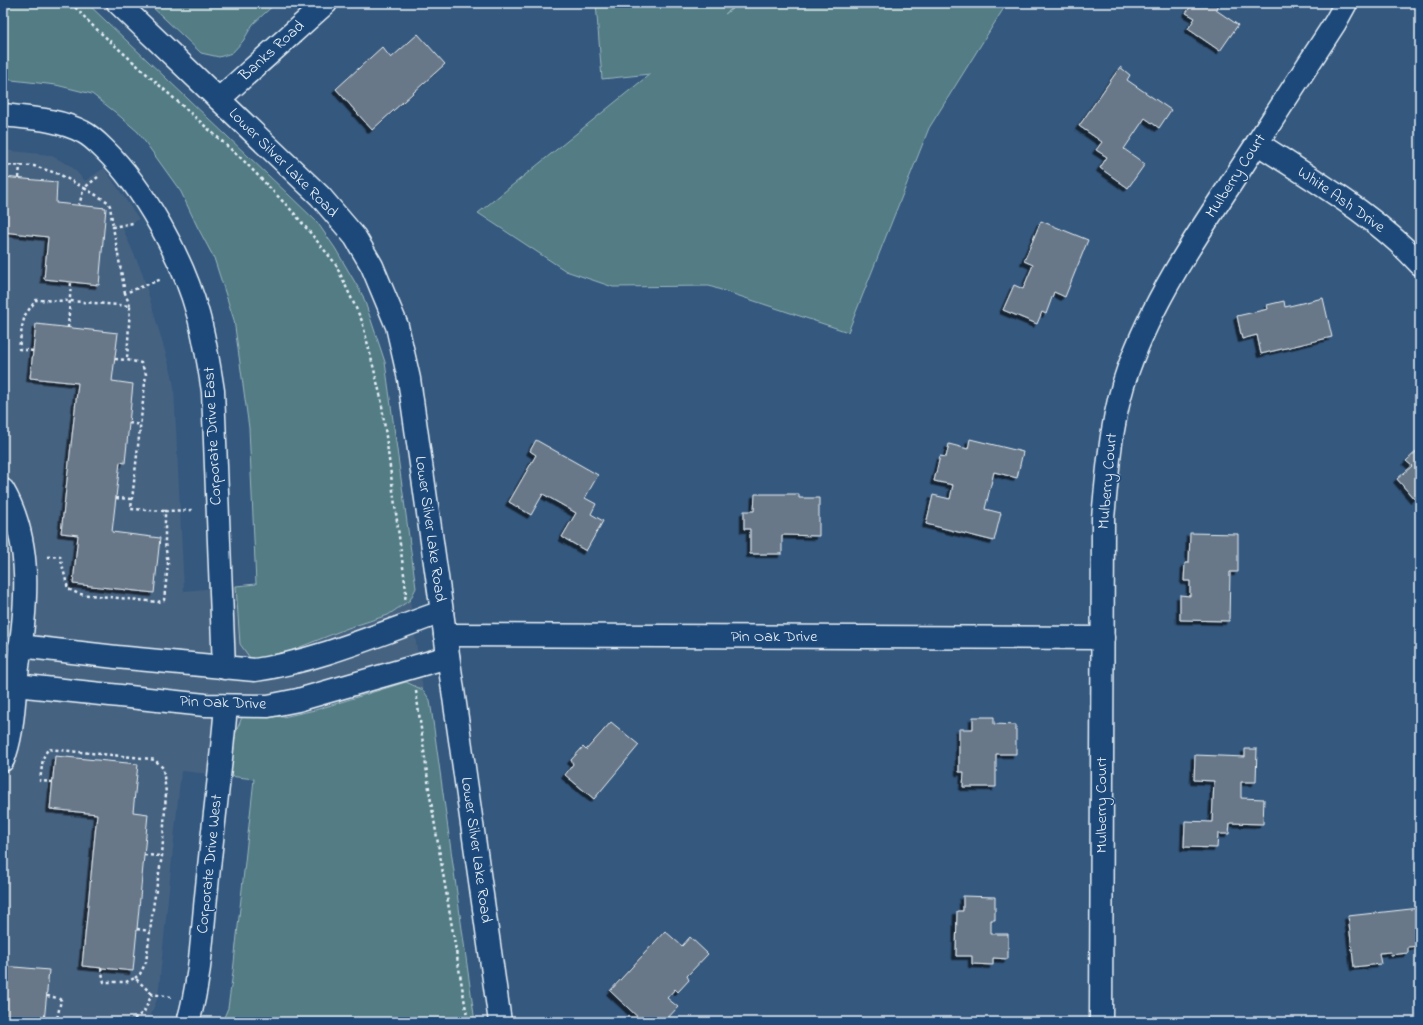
<svg xmlns="http://www.w3.org/2000/svg" width="1423" height="1025" font-family="'Indie Flower',sans-serif">
  <style>
    .built { fill: #456281 }
    .green { fill: #527c84; stroke: #9db6be }
    .building { fill: #697888; stroke: #e8f1f8; filter: url(#shadow) }
    .lines { fill: none; stroke-linecap: round; stroke-linejoin: round }
    .minor-casing { stroke: #e8f1f8; stroke-width: 25 }
    .path { stroke: #e8f1f8; stroke-width: 2.5; stroke-dasharray: 3 3; stroke-linecap: butt }
    .minor { stroke: #1f4a7a; stroke-width: 22 }
    .labels { text-anchor: middle; dominant-baseline: central; stroke-width: 3; stroke-linejoin: round; paint-order: stroke }
    .street-label { font-size: 16px; fill: #e8f1f8; stroke: #1f4a7a }
  </style>
  <defs>
    <filter id="shadow"><feDropShadow dx="-3.5" dy="3.5" stdDeviation="0" flood-color="#0009"/></filter>
  </defs>
  <rect width="100%" height="100%" fill="#35587e"/>
  <filter id="ink" filterUnits="userSpaceOnUse"><feTurbulence type="fractalNoise" baseFrequency=".025" numOctaves="2"/><feDisplacementMap in="SourceGraphic" scale="8" xChannelSelector="R" yChannelSelector="G"/><feConvolveMatrix kernelMatrix="1 2 1 2 8 2 1 2 1" color-interpolation-filters="sRGB"/></filter>
  <g filter="url(#ink)">
    <!-- built -->
    <polygon class="built" points="3,150 50,155 71,166 85,181 104,168 139,219 123,229 142,272 172,375 174,387 184,591 236,586 240,644 348,628 388,615 410,600 423,690 406,682 315,710 282,717 255,714 229,776 181,771 158,997 148,1022 3,1022"/>
    <!-- green -->
    <g class="green">
      <polygon points="3,3 87,3 289,195 317,222 335,248 363,296 385,362 416,588 410,600 388,615 348,628 255,665 240,644 236,586 256,584 249,428 234,320 214,258 197,226 181,192 138,132 115,112 92,94 56,85 3,79"/>
      <polygon points="148,3 276,3 253,24 243,41 232,53 219,57 201,53"/>
      <polygon points="596,3 739,3 725,14 740,3 1007,3 929,128 848,332 709,286 613,287 566,271 478,213 650,74 602,79"/>
      <polygon points="406,682 423,690 430,700 475,1022 222,1022 228,1008 233,972 254,779 229,776 228,752 242,717 255,714 283,717 315,710"/>
    </g>
    <!-- building -->
    <g class="building">
      <polygon points="1193,3 1220,3 1216,10 1238,25 1220,51 1188,29 1195,18 1186,13"/>
      <polygon points="418,34 445,64 372,130 336,89 382,47 391,58"/>
      <polygon points="1120,67 1130,75 1127,80 1171,110 1159,128 1145,118 1124,149 1145,164 1128,188 1100,168 1107,157 1096,150 1102,142 1079,126"/>
      <polygon points="3,177 57,182 56,203 106,208 99,285 44,279 48,237 3,232"/>
      <polygon points="1041,221 1088,240 1065,297 1054,292 1046,314 1042,312 1037,324 1003,310 1014,285 1023,289 1033,265 1024,261"/>
      <polygon points="1323,298 1332,337 1261,354 1257,335 1242,339 1237,316 1268,309 1267,305 1284,301 1285,307"/>
      <polygon points="36,324 118,333 112,381 133,384 125,463 120,462 112,532 160,538 154,593 73,584 78,535 61,533 78,383 30,378"/>
      <polygon points="970,439 1023,452 1017,478 994,472 985,509 1001,513 994,541 926,524 933,495 950,499 953,485 934,481 940,456 946,457 949,444 968,449"/>
      <polygon points="536,440 598,475 585,498 596,504 591,514 603,521 586,551 562,537 576,513 543,494 531,515 509,502 536,455 530,451"/>
      <polygon points="1420,448 1420,494 1414,499 1397,479 1412,466 1406,461"/>
      <polygon points="755,494 799,494 799,498 819,498 819,536 782,535 782,554 750,554 750,529 744,529 744,511 754,511"/>
      <polygon points="1190,533 1238,534 1238,572 1230,572 1229,621 1180,620 1180,595 1190,596 1190,581 1184,581 1185,563 1189,563"/>
      <polygon points="973,717 994,717 994,724 1016,725 1016,754 996,754 996,787 963,787 964,772 959,772 959,729 973,729"/>
      <polygon points="611,722 639,745 594,799 565,775 573,764 571,760 583,747 586,750"/>
      <polygon points="1245,749 1257,749 1256,782 1241,782 1241,798 1264,799 1263,824 1230,823 1229,834 1218,834 1217,848 1184,847 1185,821 1212,822 1214,781 1194,780 1195,755 1245,757"/>
      <polygon points="55,756 138,764 133,812 148,814 133,971 82,966 97,814 50,809"/>
      <polygon points="963,896 995,897 995,920 991,920 991,934 1008,934 1008,959 993,958 993,965 972,964 972,956 956,956 957,911 963,911"/>
      <polygon points="1420,908 1420,946 1408,947 1408,953 1390,955 1391,952 1379,953 1381,964 1354,967 1348,916"/>
      <polygon points="665,931 682,946 690,937 708,954 687,976 689,980 678,992 675,989 667,998 678,1007 664,1022 643,1022 610,991"/>
      <polygon points="3,966 49,970 44,1022 3,1020"/>
    </g>
    <g class="lines">
      <defs>
        <g id="minor">
          <polyline points="118,3 320,196 355,237 372,266 397,326 409,379 500,1022"/>
          <polyline points="219,99 326,3"/>
          <path d="M3,115C29,118 59,119 83,132C91,136 97,142 104,149C144,188 183,259 198,314C205,339 209,365 213,391L224,668"/>
          <path d="M1257,143C1313,180 1374,214 1420,264"/>
          <path d="M3,490C37,549 24,618 16,682C13,708 13,735 3,760"/>
          <polyline points="445,635 1103,638"/>
          <path d="M20,646L116,657L255,670C317,661 382,633 442,612"/>
          <polyline points="16,685 205,705 268,706 298,700 448,657"/>
          <path d="M188,1022C201,978 202,932 207,887C213,827 221,766 226,706"/>
          <path d="M1101,1022L1103,518C1108,468 1111,417 1128,370C1152,303 1191,244 1230,185C1265,131 1300,77 1335,23L1346,3"/>
        </g>
      </defs>
      <!-- minor casing -->
      <use href="#minor" class="minor-casing"/>
      <!-- path -->
      <g class="path">
        <polyline points="71,3 93,26 243,160 294,213 335,263 362,321 381,398 406,590 405,601"/>
        <polyline points="3,165 34,166 59,174 84,188 79,205"/>
        <polyline points="98,177 84,188 108,202 110,206 113,227"/>
        <polyline points="19,178 20,165"/>
        <polyline points="125,293 113,227 133,223"/>
        <polyline points="130,306 125,293 162,279"/>
        <polyline points="68,328 71,282"/>
        <polyline points="33,351 19,349 22,327 25,315 36,300 70,301 130,306 127,360 141,363 146,374 131,509 165,511"/>
        <polyline points="115,359 127,360"/>
        <polyline points="129,423 141,425"/>
        <polyline points="116,498 132,499"/>
        <polyline points="47,557 60,556 68,589 79,594 158,602 164,600 168,564 165,543 165,511 194,510"/>
        <polyline points="416,691 430,796 468,1022"/>
        <polyline points="53,782 40,781 43,758 48,749 143,758 155,760 163,768 166,793 162,856 154,901 146,962 140,974 135,978"/>
        <polyline points="144,855 162,856"/>
        <polyline points="137,929 150,931"/>
        <polyline points="101,968 104,982 126,982 135,978 152,994"/>
        <polyline points="47,996 58,998 61,1000 57,1019 54,1022"/>
        <polyline points="129,1022 144,1012 152,994 171,997"/>
      </g>
      <!-- minor -->
      <use href="#minor" class="minor"/>
    </g>
  </g>
  <g class="labels">
    <!-- street labels -->
    <g class="street-label">
      <text transform="translate(272 51) rotate(-42)">Banks Road</text>
      <text transform="translate(283 163) rotate(45)">Lower Silver Lake Road</text>
      <text transform="translate(1236 176) rotate(-57)">Mulberry Court</text>
      <text transform="translate(1341 200) rotate(35)">White Ash Drive</text>
      <text transform="translate(213 436) rotate(-93)">Corporate Drive East</text>
      <text transform="translate(1108 481) rotate(-85)">Mulberry Court</text>
      <text transform="translate(430 529) rotate(82)">Lower Silver Lake Road</text>
      <text x="774" y="637">Pin Oak Drive</text>
      <text transform="translate(223 703) rotate(2)">Pin Oak Drive</text>
      <text transform="translate(1102 805) rotate(-90)">Mulberry Court</text>
      <text transform="translate(476 850) rotate(82)">Lower Silver Lake Road</text>
      <text transform="translate(210 864) rotate(-84)">Corporate Drive West</text>
    </g>
  </g>
  <!-- margin -->
  <rect width="1423" height="1025" fill="none" stroke="#1f4a7a" stroke-width="16"/>
  <rect x="8" y="8" width="1407" height="1009" fill="none" stroke="#e8f1f8" stroke-width="1.5" filter="url(#ink)"/>
</svg>
